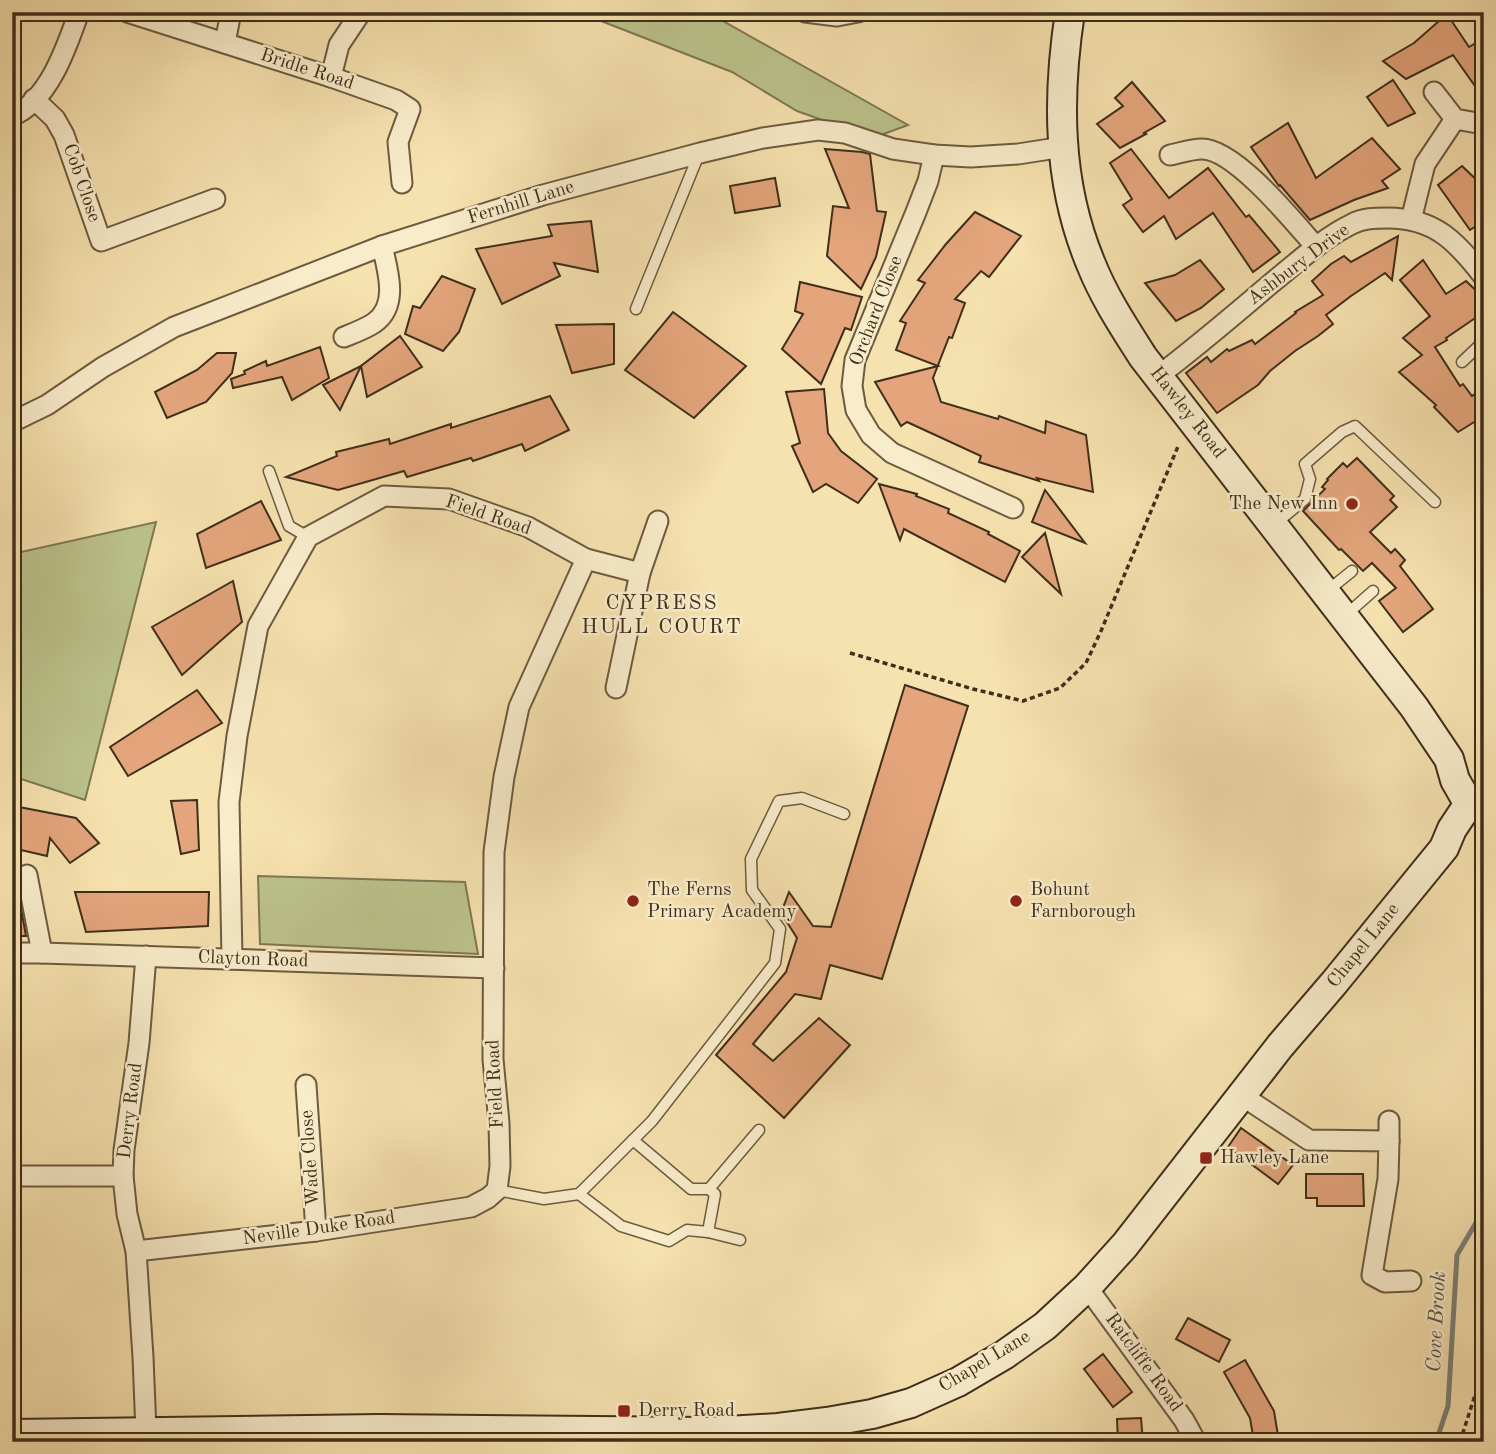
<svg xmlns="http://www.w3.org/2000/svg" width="1496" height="1454" font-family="'Old Standard TT',serif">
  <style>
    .green { fill: #bcc38b; stroke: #7e7853; stroke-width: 2 }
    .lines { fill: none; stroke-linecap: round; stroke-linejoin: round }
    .stream { stroke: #7b8279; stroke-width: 5 }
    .building { fill: #e4a57c; stroke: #3f2e1b; stroke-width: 2 }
    .lane-casing { stroke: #6d5b40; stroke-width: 13 }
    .street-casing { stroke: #6d5b40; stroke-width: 23 }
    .secondary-casing { stroke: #3f2e1b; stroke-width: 32 }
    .path { stroke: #3f2e1b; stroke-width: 3.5; stroke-dasharray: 5 3.5; stroke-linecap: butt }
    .lane { stroke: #f9eccb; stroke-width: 10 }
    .street { stroke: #f9eccb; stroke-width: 19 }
    .secondary { stroke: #f9eccb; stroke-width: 28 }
    .poi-dot { fill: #8f2418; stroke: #f9eccb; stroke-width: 2.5 }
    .labels { text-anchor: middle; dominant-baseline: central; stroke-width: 5; stroke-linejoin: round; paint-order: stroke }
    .street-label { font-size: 19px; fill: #3f2e1b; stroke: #f9eccb }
    .poi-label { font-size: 19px; fill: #3f2e1b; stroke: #f9eccb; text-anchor: start }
    .neighbourhood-label { font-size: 21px; letter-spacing: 2px; fill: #3f2e1b; stroke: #f9eccb }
    .water-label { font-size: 21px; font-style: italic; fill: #585142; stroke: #f9eccb }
  </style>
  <rect width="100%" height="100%" fill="#f6e2af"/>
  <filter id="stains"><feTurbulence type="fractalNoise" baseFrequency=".00286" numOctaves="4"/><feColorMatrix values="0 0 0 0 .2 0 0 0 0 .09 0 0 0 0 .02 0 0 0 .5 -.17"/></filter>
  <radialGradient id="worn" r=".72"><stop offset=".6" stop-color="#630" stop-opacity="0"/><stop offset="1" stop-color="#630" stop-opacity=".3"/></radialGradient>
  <!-- green -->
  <g class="green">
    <polygon points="578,12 707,12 908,125 881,135 839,126 797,111 732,72"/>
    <polygon points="156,522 85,800 12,776 12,554"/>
    <polygon points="258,876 465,882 478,954 260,944"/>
  </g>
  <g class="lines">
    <!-- stream -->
    <polyline class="stream" points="1436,1442 1448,1406 1457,1255 1484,1209"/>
  </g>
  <!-- building -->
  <g class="building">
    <polygon points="1447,14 1469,47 1484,38 1484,79 1475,86 1453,55 1406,79 1383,61 1414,43"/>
    <polygon points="1393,80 1415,113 1388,126 1367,97"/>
    <polygon points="1132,82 1165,121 1144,133 1146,134 1120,148 1097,124 1123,106 1115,98"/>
    <polygon points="1288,123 1316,178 1372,138 1400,169 1382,181 1388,188 1354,200 1310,220 1280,185 1279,186 1251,147"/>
    <polygon points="825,149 862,152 870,154 877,211 886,212 876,257 861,289 827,256 833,206 849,208"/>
    <polygon points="1131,149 1169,198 1208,168 1246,217 1249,215 1280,252 1253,272 1213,213 1176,239 1164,216 1143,232 1123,205 1132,199 1110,163"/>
    <polygon points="1462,166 1484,187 1484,221 1470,230 1438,185"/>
    <polygon points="775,178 780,206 735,213 730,186"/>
    <polygon points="975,212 1021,236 989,277 981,271 955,299 965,303 952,338 949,337 933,378 941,402 998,419 999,416 1045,433 1046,421 1086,435 1093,492 1037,478 1039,481 979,462 981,456 907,422 901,426 875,382 938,366 896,350 906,323 900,321 925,283 918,280 946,244"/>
    <polygon points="591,221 598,272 554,263 560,276 502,304 476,249 552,236 548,225"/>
    <polygon points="1398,236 1392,280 1385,273 1351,296 1326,315 1333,324 1318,336 1295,351 1270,371 1258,385 1217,413 1186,373 1207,357 1211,362 1227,349 1229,351 1252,340 1255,344 1296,313 1295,312 1323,295 1312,281 1331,264 1344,256 1351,262"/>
    <polygon points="1200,260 1224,289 1201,308 1176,321 1145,283 1175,275"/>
    <polygon points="1423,260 1446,294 1466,281 1484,298 1484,312 1446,338 1447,340 1435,347 1460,386 1463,384 1472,396 1484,387 1484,416 1458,432 1434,407 1436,405 1399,372 1422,355 1403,338 1430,316 1400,280"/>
    <polygon points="442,276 475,289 459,332 443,351 405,334 413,306 420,308"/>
    <polygon points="800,282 862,297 851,330 845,328 821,384 782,349 803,314 795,311"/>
    <polygon points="673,312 746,366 694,418 625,370"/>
    <polygon points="614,324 614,364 572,373 556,325"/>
    <polygon points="400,336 422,367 367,397 361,366"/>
    <polygon points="320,347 329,378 292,400 282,377 233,388 231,379 245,374 244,371 266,361 267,366"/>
    <polygon points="217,353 236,353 232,373 206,402 167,418 155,392 197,370"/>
    <polygon points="361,366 340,410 323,385"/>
    <polygon points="824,389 828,433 841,451 877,479 858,503 826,484 813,492 792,446 800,443 786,392"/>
    <polygon points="550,396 569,430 525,451 522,444 473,461 471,458 407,477 404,471 338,490 286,477 337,456 336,452 389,439 390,444 451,424 451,428"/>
    <polygon points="1357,458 1394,496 1390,500 1397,507 1370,532 1391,553 1395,549 1405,560 1400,566 1433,609 1403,632 1379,601 1396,588 1372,563 1363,571 1341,549 1339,550 1303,511 1325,489 1322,487 1328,480 1327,479 1343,463 1347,467"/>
    <polygon points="879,484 917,494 916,496 949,509 948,513 989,532 988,534 1020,551 1005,582 904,529 900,540"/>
    <polygon points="1045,490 1085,543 1032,522"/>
    <polygon points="261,501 281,540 206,568 197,534"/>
    <polygon points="1045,533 1061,594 1022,557"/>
    <polygon points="233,581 242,622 182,675 152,627"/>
    <polygon points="905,685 968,706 882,979 830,965 821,999 795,994 753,1044 773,1061 819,1018 850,1045 784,1118 716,1055 786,972 797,938 781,913 789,892 813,926 831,927"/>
    <polygon points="197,690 222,723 128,776 110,747"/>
    <polygon points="197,800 199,850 181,854 171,801"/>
    <polygon points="19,807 76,818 99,843 70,863 50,838 47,856 12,848 12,839"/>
    <polygon points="12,891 18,891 26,936 12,936"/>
    <polygon points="75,892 209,892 208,926 86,932"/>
    <polygon points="1241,1128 1293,1165 1278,1184 1228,1147"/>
    <polygon points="1306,1174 1363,1174 1364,1206 1317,1206 1317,1198 1306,1198"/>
    <polygon points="1188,1318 1230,1340 1219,1362 1176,1339"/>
    <polygon points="1103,1354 1132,1392 1113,1407 1084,1369"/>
    <polygon points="1245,1360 1274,1411 1279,1442 1254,1442 1250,1418 1224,1372"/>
    <polygon points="1141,1418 1143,1442 1118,1442 1117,1419"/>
  </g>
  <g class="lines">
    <defs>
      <g id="lane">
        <polyline points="636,309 699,154"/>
        <polyline points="1462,362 1484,341"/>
        <polyline points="269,471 289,526 308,537"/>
        <polyline points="1274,525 1305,499 1310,479 1305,464 1342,432 1355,426 1435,502"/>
        <polyline points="1326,592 1352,571"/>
        <polyline points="1347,614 1373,591"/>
        <polyline points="633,1140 691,1189 709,1189 759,1130"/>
        <polyline points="497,1190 544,1199 579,1194 652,1121 775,963 780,929 752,890 751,859 779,801 802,798 844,814"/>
        <polyline points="579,1194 621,1226 669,1241 687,1230 708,1232 715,1194 709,1189"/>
        <polyline points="708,1232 740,1240"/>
      </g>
      <g id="street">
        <polyline points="127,12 331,77 396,100 410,109 398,142 402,183"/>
        <polyline points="805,12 837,16 858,12"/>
        <polyline points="225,43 231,12"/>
        <polyline points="331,77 339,45 361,12"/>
        <polyline points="1434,92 1455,119 1483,124"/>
        <polyline points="34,99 55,119 64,135 101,241 215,199"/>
        <path d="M12,116C49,101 67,46 79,12"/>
        <polyline points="934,155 928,181 916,212 855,360 852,386 856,410 871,435 892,453 1013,508"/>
        <path d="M1170,155C1180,153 1192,149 1202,149C1235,149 1294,222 1316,247"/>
        <polyline points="1411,220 1425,164 1455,119"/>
        <path d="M344,337C354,333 365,329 374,323C399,306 388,271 382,246"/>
        <path d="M1158,376C1198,346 1236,313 1274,281C1299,261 1323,238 1352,224C1363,218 1375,218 1388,218C1435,218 1457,242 1484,277"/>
        <polyline points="12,422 47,405 103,367 174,327 382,246 543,195 700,153 763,138 818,130 845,133 893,149 934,155 971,157 1018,154 1063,147"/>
        <polyline points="586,559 640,573"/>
        <polyline points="616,688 640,573 658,521"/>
        <polyline points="27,875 42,953"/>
        <polyline points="12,953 42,953 494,968"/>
        <polyline points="146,956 139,1043 124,1150 123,1176 127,1214 136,1251 143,1357 146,1432"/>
        <polyline points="306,1085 316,1231"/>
        <polyline points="1241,1095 1309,1140 1389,1141 1388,1179 1372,1275 1385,1282 1411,1281"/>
        <polyline points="1389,1141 1389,1121"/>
        <polyline points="12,1176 123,1176"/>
        <polyline points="136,1251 316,1231 471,1207 488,1198 497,1190 500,1166 499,1123 493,1059 494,852 504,777 519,707 586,559 528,527 449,499 384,496 308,537 258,626 237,736 229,802 232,959"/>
        <polyline points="1087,1287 1184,1420 1196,1442"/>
      </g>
      <g id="secondary">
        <path d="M1070,12C1057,97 1057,183 1091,264C1104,297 1124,327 1143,357L1414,707L1449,759L1455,780L1467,801"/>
        <polyline points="12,1434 379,1429 711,1432 778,1428 827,1422 872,1414 911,1403 958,1382 1004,1355 1045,1326 1087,1287 1125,1245 1280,1046 1334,983 1444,848 1452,829 1464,811"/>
      </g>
    </defs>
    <!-- lane casing -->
    <use href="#lane" class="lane-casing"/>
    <!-- street casing -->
    <use href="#street" class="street-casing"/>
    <!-- secondary casing -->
    <use href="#secondary" class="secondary-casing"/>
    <!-- path -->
    <g class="path">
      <polyline points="850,653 973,689 1023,701 1060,688 1086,663 1101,631 1179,444"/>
      <polyline points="1460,1442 1484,1367"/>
    </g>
    <!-- lane -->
    <use href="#lane" class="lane"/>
    <!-- street -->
    <use href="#street" class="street"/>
    <!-- secondary -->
    <use href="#secondary" class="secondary"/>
  </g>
  <!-- markers -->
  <g class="poi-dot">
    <circle cx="1352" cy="504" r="7"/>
    <circle cx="633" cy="901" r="7"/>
    <circle cx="1016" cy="901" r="7"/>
    <rect x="1199" y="1151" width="14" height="14" rx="3.5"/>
    <rect x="617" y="1404" width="14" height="14" rx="3.5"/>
  </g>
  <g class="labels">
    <!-- street labels -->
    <g class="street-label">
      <text transform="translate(307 70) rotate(18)">Bridle Road</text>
      <text transform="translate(81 183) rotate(71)">Cob Close</text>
      <text transform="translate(521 203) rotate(-17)">Fernhill Lane</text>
      <text transform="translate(1299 265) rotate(-37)">Ashbury Drive</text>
      <text transform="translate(877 311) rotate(-69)">Orchard Close</text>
      <text transform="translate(1187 413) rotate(52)">Hawley Road</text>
      <text transform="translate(488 516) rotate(19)">Field Road</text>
      <text transform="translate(1364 946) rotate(-51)">Chapel Lane</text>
      <text transform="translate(253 960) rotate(2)">Clayton Road</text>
      <text transform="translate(496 1084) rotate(-93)">Field Road</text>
      <text transform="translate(131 1111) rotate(-83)">Derry Road</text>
      <text transform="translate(311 1158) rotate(-94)">Wade Close</text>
      <text transform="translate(319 1229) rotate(-8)">Neville Duke Road</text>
      <text transform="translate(985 1362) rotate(-31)">Chapel Lane</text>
      <text transform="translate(1143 1363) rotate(54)">Ratcliffe Road</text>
    </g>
    <!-- poi labels -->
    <g class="poi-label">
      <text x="1338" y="504" text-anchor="end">The New Inn</text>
      <text x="647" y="890">The Ferns<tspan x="647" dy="22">Primary Academy</tspan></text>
      <text x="1030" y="890">Bohunt<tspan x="1030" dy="22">Farnborough</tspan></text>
      <text x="1220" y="1158">Hawley Lane</text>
      <text x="638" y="1411">Derry Road</text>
    </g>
    <!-- neighbourhood labels -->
    <g class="neighbourhood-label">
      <text x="662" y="603">CYPRESS<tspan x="662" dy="24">HULL COURT</tspan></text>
    </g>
    <!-- water labels -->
    <g class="water-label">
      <text transform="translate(1437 1322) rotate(-87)">Cove Brook</text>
    </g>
  </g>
  <!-- margin -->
  <rect width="1496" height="1454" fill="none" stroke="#f6e2af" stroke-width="42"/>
  <rect x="14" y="14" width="1468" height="1426" fill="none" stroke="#3f2e1b" stroke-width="3.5"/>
  <rect x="21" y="21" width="1454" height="1412" fill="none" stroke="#3f2e1b" stroke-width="2"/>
  <rect width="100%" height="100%" filter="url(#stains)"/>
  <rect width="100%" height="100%" fill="url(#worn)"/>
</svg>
